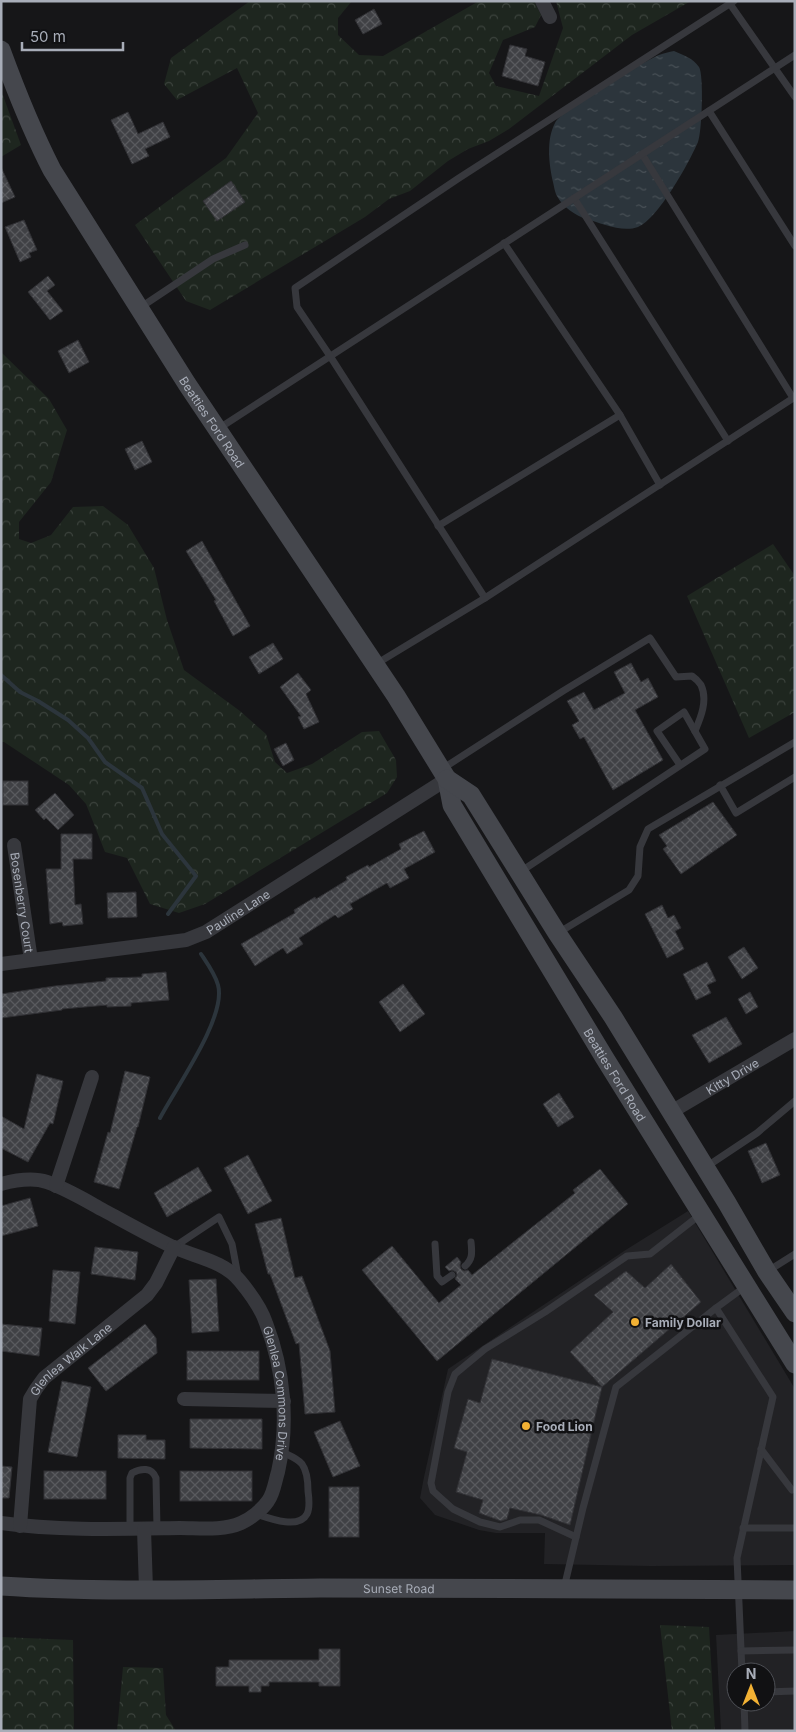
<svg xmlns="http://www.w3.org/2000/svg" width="796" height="1732" font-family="Inter,sans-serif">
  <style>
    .built { fill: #222225; fill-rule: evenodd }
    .forest { fill: url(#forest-crowns) }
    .water { fill: url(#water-ripples) }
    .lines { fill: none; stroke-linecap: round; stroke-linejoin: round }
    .stream { stroke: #2c353c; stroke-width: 4 }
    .building { fill: url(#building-cross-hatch); stroke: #303034 }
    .lane { stroke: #37383d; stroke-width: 7 }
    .street { stroke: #37383d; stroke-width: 14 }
    .secondary { stroke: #45474d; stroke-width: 19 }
    .poi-dot { fill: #f2b134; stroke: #111113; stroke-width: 2 }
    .labels { text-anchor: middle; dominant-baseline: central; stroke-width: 5; stroke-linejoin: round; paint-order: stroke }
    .street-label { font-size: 12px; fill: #a8adb8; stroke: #111113 }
    .poi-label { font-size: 12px; font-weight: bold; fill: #a8adb8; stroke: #111113; text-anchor: start }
  </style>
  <defs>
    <pattern id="forest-crowns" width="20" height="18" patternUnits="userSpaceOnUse" patternTransform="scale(1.25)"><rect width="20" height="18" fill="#1e261f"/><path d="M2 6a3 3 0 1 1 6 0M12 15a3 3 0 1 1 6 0" fill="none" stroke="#3c433d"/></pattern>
    <pattern id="water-ripples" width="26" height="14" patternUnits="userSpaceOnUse" patternTransform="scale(1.25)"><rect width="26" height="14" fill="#2c353c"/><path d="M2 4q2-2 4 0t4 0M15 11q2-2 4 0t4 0" fill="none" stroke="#485056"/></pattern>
    <pattern id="building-cross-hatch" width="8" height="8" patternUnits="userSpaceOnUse" patternTransform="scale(1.25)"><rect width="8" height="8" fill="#404145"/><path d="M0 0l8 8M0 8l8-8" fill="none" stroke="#595a5e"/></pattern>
  </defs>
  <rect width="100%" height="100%" fill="#161618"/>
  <!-- built -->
  <g class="built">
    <polygon points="688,1211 795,1389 795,1565 651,1566 544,1564 545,1533 496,1533 479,1530 435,1515 420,1498 424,1477 448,1369 624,1251"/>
    <path d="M795,1631V1731H721L716,1635ZM736,1672H766V1702H736Z"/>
  </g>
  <!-- forest -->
  <g class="forest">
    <polygon points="250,1 352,1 338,18 338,35 359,55 383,56 479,1 534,1 541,15 535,27 503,40 489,73 496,86 539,96 563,28 556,1 691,1 632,35 509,129 489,141 468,149 448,161 410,191 389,199 365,217 210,310 186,301 135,225 226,158 258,113 237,68 177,100 164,84 171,58"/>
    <polygon points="1,90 21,145 1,157"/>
    <polygon points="1,352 49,399 67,430 51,482 19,522 19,539 31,543 51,535 73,507 103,506 128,525 154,568 167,620 184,670 240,711 266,734 275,762 287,773 312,764 362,732 379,731 396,760 397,777 387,793 205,904 179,913 150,904 127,858 105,852 86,804 69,785 4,742 1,742"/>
    <polygon points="773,544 795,576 795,712 749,738 687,596"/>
    <polygon points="660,1625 709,1627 715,1731 672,1731"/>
    <polygon points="1,1637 73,1640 74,1731 1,1731"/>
    <polygon points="123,1667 163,1668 166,1715 176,1731 117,1731"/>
  </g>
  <!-- water -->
  <path class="water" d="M674,51C683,55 693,58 699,67C704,75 702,132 698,142C689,163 658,219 638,227C622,233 601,223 586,219C576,216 562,206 557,196C555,193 554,186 553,182C549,164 546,140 555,123C563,108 641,63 659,55C664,53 669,52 674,51Z"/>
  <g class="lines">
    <!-- stream -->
    <g class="stream">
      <polyline points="1,675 20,692 38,701 68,720 88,738 105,762 142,788 162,834 196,876 168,914"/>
      <path d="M160,1118C175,1089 227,1017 218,985C215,974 207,963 201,954"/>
    </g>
  </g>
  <!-- building -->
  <g class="building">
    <polygon points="374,9 382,24 363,34 355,20"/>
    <polygon points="510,45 527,49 525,56 545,62 538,86 502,76"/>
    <polygon points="128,112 138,134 163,122 170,137 145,149 149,156 132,164 111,120"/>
    <polygon points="1,167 15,197 1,203"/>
    <polygon points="231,181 245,202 217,221 203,201"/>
    <polygon points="24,220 37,250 29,253 31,257 20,262 5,227"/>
    <polygon points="48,276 55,285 47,291 63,311 50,320 28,292"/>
    <polygon points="78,340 89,362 69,373 58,351"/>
    <polygon points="142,441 152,462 135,470 125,449"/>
    <polygon points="202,541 250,626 233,636 214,601 216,600 186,551"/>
    <polygon points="273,643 283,659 259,674 249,657"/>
    <polygon points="631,663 641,682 648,678 658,697 635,710 663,760 613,790 584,737 580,739 572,725 579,721 567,701 584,692 594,710 625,693 614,672"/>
    <polygon points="298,673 311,690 306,694 319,722 304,729 298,717 301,716 280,687"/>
    <polygon points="286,743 294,760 283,766 274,749"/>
    <rect x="3" y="781" width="25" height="24"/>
    <polygon points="55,793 74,815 58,830 46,818 44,820 35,810"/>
    <polygon points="713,802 737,835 681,874 663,849 667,846 659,835"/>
    <polygon points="424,831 435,852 404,869 409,878 390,888 387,883 350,904 353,909 338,918 335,915 299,938 303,944 287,954 283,948 255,966 241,944 295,913 294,910 315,897 316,899 347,880 346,877 368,865 369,867 401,849 399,844"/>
    <polygon points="61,834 92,834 92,859 73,859 75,905 81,904 83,924 63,926 62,922 50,924 46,869 61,869"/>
    <polygon points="136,892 137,917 108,918 107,893"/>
    <polygon points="662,905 668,918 674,915 681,928 675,931 684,949 667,958 645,914"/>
    <polygon points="744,947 758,968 742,979 728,957"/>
    <polygon points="707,962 716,981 707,985 711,993 696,1000 683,974"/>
    <polygon points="166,972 169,1000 131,1003 131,1006 107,1007 107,1005 62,1009 62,1010 1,1018 1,994 55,986 106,981 106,978 142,977 142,974"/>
    <polygon points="403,984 425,1014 400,1032 379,1002"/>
    <polygon points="750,992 758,1007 746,1014 738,999"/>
    <polygon points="726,1017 742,1044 709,1063 692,1035"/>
    <polygon points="125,1071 150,1077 138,1127 137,1127 119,1189 94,1182 108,1132 110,1133"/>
    <polygon points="37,1074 63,1081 53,1124 50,1123 28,1162 1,1148 1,1116 24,1129"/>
    <polygon points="559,1093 574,1117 558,1127 543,1104"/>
    <polygon points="766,1143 780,1175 762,1183 748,1151"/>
    <polygon points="248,1155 272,1201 248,1214 224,1168"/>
    <polygon points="198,1167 212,1191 167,1217 154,1193"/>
    <polygon points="600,1169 628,1204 437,1361 362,1270 392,1246 439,1303 461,1285 455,1279 457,1275 456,1272 452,1270 449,1271 445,1267 457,1257 461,1262 460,1265 461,1269 464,1271 468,1270 472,1275 575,1193 573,1190"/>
    <polygon points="30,1198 38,1226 1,1236 1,1206"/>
    <polygon points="281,1218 295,1278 302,1276 330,1351 335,1412 305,1414 299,1343 296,1344 270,1274 268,1274 255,1224"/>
    <polygon points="95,1247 138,1252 135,1280 91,1274"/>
    <polygon points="671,1264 701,1302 602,1387 570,1352 613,1312 594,1295 626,1271 645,1288"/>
    <polygon points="53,1270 80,1272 75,1324 49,1321"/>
    <polygon points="216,1279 219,1331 192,1333 189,1280"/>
    <polygon points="1,1324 42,1328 39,1356 1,1351"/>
    <polygon points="145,1324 156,1338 157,1353 106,1391 88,1368"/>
    <rect x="187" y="1351" width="72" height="29"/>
    <polygon points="492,1359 602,1387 570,1525 541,1515 510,1508 507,1519 501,1521 479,1513 483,1500 456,1492 467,1452 454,1448 468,1399 480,1403"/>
    <polygon points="62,1381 91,1387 77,1457 48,1452"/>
    <polygon points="190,1419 262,1419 262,1449 190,1448"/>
    <polygon points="340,1421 360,1466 333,1477 314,1432"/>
    <polygon points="118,1435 146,1435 146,1440 165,1440 165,1459 118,1458"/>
    <polygon points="1,1466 12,1467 9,1498 1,1498"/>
    <rect x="44" y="1471" width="62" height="28"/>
    <rect x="180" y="1471" width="72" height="30"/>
    <rect x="329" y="1487" width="30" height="50"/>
    <polygon points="319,1649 340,1649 340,1686 319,1686 319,1682 269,1682 269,1686 261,1686 261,1692 249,1692 249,1686 216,1686 216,1667 229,1667 229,1660 319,1660"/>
  </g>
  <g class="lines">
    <!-- lane -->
    <g class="lane">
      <polyline points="730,4 795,97"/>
      <polyline points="709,111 795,246"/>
      <polyline points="642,154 793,398"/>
      <polyline points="574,198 728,441"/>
      <polyline points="141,307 213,259 245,245"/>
      <polyline points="620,415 660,485"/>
      <polyline points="218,429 795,55"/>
      <polyline points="438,526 620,415 504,243"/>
      <polyline points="485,598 330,356 297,307 295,288 459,178 734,1"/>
      <polyline points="376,664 485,598 795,397"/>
      <path d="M442,769L563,691L650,638L676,677L692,676C695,678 699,682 701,685C708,700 701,717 695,731"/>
      <polyline points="720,785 736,813 795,777"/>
      <polyline points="520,872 705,749 684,712 657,731 680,765"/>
      <polyline points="558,933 629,890 638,876 640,847 648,829 795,742"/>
      <polyline points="706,1167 757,1133 795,1101"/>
      <polyline points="435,1244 437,1276 442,1282 452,1275"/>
      <polyline points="174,1247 219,1217 232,1244 238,1276"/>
      <path d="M465,1266C473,1259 472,1252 471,1242"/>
      <polyline points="768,1271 795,1254"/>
      <polyline points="716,1308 773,1397 737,1558 742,1672"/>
      <polyline points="761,1449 792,1490"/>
      <path d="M256,1514C268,1518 299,1530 307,1514C310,1508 309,1498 308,1491C308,1483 307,1471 302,1464C297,1458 288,1455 282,1452"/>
      <polyline points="743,1528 795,1528"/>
      <path d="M130,1529V1478L132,1473C141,1468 152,1467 156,1478L157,1529"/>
      <polyline points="576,1537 539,1520 520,1520 500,1527 480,1522 453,1509 433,1491 431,1483 448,1392 455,1374 485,1349 545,1312 627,1256 650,1254 701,1214"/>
      <polyline points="564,1588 583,1508 616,1387 716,1308 746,1286"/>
      <polyline points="741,1651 795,1650"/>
      <polyline points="766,1692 795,1691"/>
      <polyline points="744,1702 745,1731"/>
    </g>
    <!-- street -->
    <g class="street">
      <polyline points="542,1 550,17"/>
      <path id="s1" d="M14,845L31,960"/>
      <path id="s2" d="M1,964L186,940L206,932L447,779"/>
      <path id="s3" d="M671,1112L795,1039"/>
      <path id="s4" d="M1,1184C16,1180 32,1177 47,1182C67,1189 85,1200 103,1210C125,1222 148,1235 171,1246C194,1257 223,1260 240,1281C250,1293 261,1308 266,1323C284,1370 289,1423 278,1472C275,1481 274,1493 268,1501C262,1510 250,1519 241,1523C223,1531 199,1528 180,1528C120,1529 60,1531 1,1523"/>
      <polyline points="56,1186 92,1077"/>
      <polyline points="184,1399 284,1401"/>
      <path id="s5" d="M20,1526L30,1399L36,1389L44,1378L147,1295L156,1283L174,1247"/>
      <polyline points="144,1529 146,1589"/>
    </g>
    <!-- secondary -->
    <g class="secondary">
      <path id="s6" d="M1,50C16,91 32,131 52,170L187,384L396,696L447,779L452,805L604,1057L795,1364"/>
      <polyline points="447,779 471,795 557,933 613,1017 727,1203 767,1272 795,1313"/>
      <path id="s7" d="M1,1586C107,1593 214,1589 320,1588C478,1588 637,1589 795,1590"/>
    </g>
  </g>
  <!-- markers -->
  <g class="poi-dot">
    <circle cx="635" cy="1322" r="5"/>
    <circle cx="526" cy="1426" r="5"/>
  </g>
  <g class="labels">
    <!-- street labels -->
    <g class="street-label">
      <text stroke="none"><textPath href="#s6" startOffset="429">Beatties Ford Road</textPath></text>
      <text stroke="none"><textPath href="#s1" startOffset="58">Bosenberry Court</textPath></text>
      <text stroke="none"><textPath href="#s2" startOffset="246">Pauline Lane</textPath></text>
      <text stroke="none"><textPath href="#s6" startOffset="1198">Beatties Ford Road</textPath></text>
      <text stroke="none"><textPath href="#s3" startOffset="71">Kitty Drive</textPath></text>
      <text stroke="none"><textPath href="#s5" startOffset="185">Glenlea Walk Lane</textPath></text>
      <text stroke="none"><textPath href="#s4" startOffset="386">Glenlea Commons Drive</textPath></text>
      <text stroke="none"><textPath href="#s7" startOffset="398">Sunset Road</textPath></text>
    </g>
    <!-- poi labels -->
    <g class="poi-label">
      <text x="645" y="1322">Family Dollar</text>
      <text x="536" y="1426">Food Lion</text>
    </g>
  </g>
  <!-- border -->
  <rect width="796" height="1732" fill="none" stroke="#a8adb8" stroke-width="5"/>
  <!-- north arrow -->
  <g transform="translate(751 1687)"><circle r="24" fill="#111113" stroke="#4d4f55"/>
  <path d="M0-4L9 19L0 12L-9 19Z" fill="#f2b134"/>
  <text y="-8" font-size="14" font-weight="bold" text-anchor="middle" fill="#a8adb8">N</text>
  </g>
  <!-- scale -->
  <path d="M22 42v8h101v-8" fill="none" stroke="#a8adb8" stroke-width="2.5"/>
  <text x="30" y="42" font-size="15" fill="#a8adb8" stroke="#111113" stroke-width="4" paint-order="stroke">50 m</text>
</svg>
